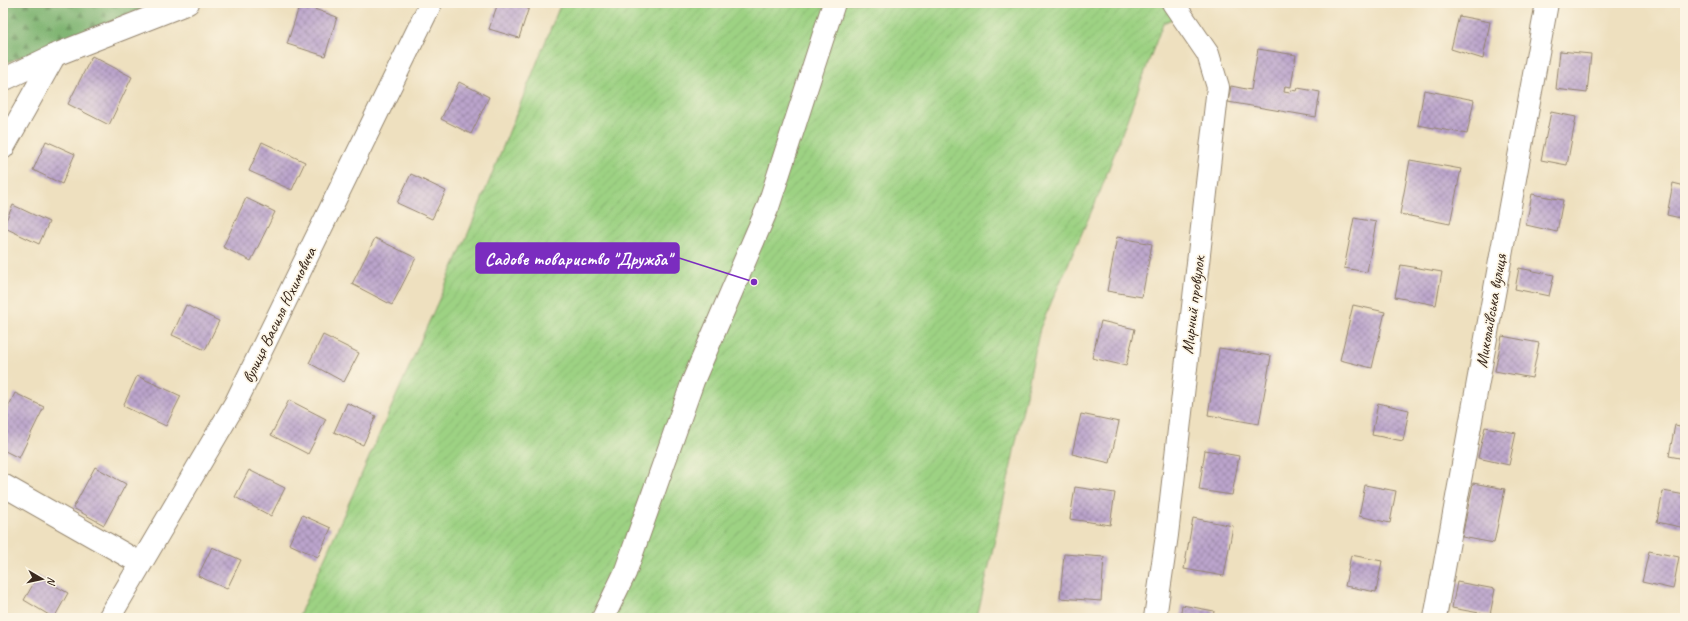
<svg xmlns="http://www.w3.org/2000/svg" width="1688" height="621" font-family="Caveat,sans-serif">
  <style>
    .forest { fill: url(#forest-firs); stroke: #5c6f48 }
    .garden { fill: url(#garden-furrows); stroke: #6c7e50 }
    .building { fill: url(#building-cross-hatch) }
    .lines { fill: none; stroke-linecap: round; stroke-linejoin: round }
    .street-casing { stroke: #94856e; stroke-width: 24 }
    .street { stroke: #fff; stroke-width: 22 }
    .labels { text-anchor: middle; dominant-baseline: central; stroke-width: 3.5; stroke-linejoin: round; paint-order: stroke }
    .street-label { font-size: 17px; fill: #3b2a1e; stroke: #fcf5e5 }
    .leader { fill: none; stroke: #7b2cbf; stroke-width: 1.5 }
    .callout-dot { fill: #7b2cbf; stroke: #fcf5e5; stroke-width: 1.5 }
    .callout { fill: #7b2cbf; stroke: #7b2cbf; stroke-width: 1.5 }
    .callout-label { font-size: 18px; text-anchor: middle; font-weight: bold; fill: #fff }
  </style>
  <defs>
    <pattern id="forest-firs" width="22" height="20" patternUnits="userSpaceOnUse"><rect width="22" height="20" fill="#7eb471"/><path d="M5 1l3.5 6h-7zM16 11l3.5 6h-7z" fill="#68935c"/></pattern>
    <pattern id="garden-furrows" width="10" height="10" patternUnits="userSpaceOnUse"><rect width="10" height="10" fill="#9dd283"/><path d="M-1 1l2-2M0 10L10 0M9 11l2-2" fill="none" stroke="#88b471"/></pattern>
    <pattern id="building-cross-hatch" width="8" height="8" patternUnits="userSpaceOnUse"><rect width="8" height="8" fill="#bba4cc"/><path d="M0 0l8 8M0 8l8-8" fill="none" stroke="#9986a5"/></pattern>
  </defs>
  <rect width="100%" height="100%" fill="#fcf5e5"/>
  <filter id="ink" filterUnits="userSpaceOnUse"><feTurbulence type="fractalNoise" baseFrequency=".025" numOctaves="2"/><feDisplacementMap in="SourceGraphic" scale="8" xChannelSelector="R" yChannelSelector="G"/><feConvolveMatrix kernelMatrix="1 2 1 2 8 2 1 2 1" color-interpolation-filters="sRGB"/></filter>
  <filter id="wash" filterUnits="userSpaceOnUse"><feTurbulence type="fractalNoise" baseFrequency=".012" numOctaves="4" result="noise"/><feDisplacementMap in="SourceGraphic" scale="16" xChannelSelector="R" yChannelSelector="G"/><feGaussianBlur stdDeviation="0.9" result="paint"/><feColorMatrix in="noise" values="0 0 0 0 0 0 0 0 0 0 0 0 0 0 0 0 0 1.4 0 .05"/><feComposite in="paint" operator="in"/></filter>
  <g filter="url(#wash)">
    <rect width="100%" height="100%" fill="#eee0bf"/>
    <!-- forest -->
    <polygon class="forest" points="3,3 157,3 3,64"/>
    <!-- garden -->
    <polygon class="garden" points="561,3 1171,3 1174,18 1163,23 1100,192 1040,328 1002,508 977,618 298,618 467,236"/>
    <g id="blocks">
      <!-- building -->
      <g class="building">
        <polygon points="498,3 530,4 519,38 489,29"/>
        <polygon points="1587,3 1600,3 1599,6"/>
        <polygon points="300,4 337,17 325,56 287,44"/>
        <polygon points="1459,16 1490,22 1483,59 1451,49"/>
        <polygon points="1258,49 1296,55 1291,87 1285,86 1284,92 1290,93 1291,90 1297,91 1298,88 1320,92 1316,117 1228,102 1231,86 1251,90"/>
        <polygon points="1560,51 1591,54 1587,93 1556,89"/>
        <polygon points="92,56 132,77 109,125 68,104"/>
        <polygon points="459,82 489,97 471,134 441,119"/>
        <polygon points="1424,90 1474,100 1467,134 1418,125"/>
        <polygon points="1551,112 1576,117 1567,165 1541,160"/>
        <polygon points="46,141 75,154 62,184 33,170"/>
        <polygon points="262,142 305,162 292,190 249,171"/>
        <polygon points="1410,160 1461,169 1450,224 1400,214"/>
        <polygon points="411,174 446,191 432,219 397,203"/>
        <polygon points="1673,183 1685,186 1685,219 1667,215"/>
        <polygon points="1532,194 1563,200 1557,232 1526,225"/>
        <polygon points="246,198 275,212 251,261 223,247"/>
        <polygon points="13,205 49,222 39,244 3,227"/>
        <polygon points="1354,218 1376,222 1367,272 1344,268"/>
        <polygon points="1117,237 1152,244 1142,297 1107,291"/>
        <polygon points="375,238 416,258 392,305 352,284"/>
        <polygon points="1401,265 1442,272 1436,305 1395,297"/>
        <polygon points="1519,268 1554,275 1549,296 1515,289"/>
        <polygon points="186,305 219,321 205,350 172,335"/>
        <polygon points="1353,305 1385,312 1372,368 1340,360"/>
        <polygon points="1101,321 1135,329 1126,366 1092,358"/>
        <polygon points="323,335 359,353 344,382 309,363"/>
        <polygon points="1502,336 1539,343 1532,378 1495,371"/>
        <polygon points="1219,348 1271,356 1259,424 1208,415"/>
        <polygon points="137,376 181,396 166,426 123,406"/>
        <polygon points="15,393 44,407 19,458 3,450 3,418"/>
        <polygon points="289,400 326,419 308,454 271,435"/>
        <polygon points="347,403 376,416 363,445 334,432"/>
        <polygon points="1378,403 1409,410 1403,441 1372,435"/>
        <polygon points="1081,414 1119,422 1110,463 1072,454"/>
        <polygon points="1675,425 1685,427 1685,459 1669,456"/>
        <polygon points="1485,427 1516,433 1509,465 1478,458"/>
        <polygon points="1205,450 1239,456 1232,495 1199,490"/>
        <polygon points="95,467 126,484 104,525 73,508"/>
        <polygon points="249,470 285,488 271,516 235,497"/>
        <polygon points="1473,483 1505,489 1494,543 1462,537"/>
        <polygon points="1365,485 1396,491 1390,523 1359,516"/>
        <polygon points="1075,487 1115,493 1110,525 1070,519"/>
        <polygon points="1663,491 1685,495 1685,528 1657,522"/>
        <polygon points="302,515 331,528 318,557 289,544"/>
        <polygon points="1193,518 1233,526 1224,576 1184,569"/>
        <polygon points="212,547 241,560 227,589 198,576"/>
        <polygon points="1649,551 1679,557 1673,589 1642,582"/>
        <polygon points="1064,554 1104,557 1101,601 1060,598"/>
        <polygon points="1351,555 1382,561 1376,592 1345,586"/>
        <polygon points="38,576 68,593 54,618 24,600"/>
        <polygon points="1457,582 1495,589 1490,615 1452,608"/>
        <polygon points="1182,605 1214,611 1213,618 1180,618"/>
      </g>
    </g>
  </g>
  <g filter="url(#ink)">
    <use href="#blocks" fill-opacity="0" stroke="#94856e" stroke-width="1"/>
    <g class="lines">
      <defs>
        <g id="street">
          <polyline points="3,80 55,55 188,3"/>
          <polyline points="3,148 55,55"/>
          <polyline points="3,485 140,563"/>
          <polyline points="109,618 236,402 431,3"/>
          <polyline points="603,618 625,573 693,381 768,207 834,3"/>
          <polyline points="1155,618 1167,535 1218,87 1208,54 1173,3"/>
          <polyline points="1435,618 1547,3"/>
        </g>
      </defs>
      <!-- street casing -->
      <use href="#street" class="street-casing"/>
      <!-- street -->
      <use href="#street" class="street"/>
    </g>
  </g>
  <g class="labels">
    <!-- street labels -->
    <g class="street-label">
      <text transform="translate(1193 305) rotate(-83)">Мирний провулок</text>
      <text transform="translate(1491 311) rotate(-80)">Миколаївська вулиця</text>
      <text transform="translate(279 315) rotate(-64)">вулиця Василя Юхимовича</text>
    </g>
  </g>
  <!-- callouts -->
  <path class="leader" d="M754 282L679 258"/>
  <circle class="callout-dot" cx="754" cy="282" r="4"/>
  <rect class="callout" x="476" y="243" width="203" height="30" rx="4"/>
  <g class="callout-label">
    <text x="578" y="265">Садове товариство "Дружба"</text>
  </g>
  <!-- margin -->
  <rect width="1688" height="621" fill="none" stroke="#fcf5e5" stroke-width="16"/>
  <!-- north arrow -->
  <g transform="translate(42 579) rotate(99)" stroke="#fcf5e5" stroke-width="3" paint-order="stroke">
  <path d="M0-3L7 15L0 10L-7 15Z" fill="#3b2a1e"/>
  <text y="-6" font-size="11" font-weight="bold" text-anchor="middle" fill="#3b2a1e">N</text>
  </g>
</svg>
